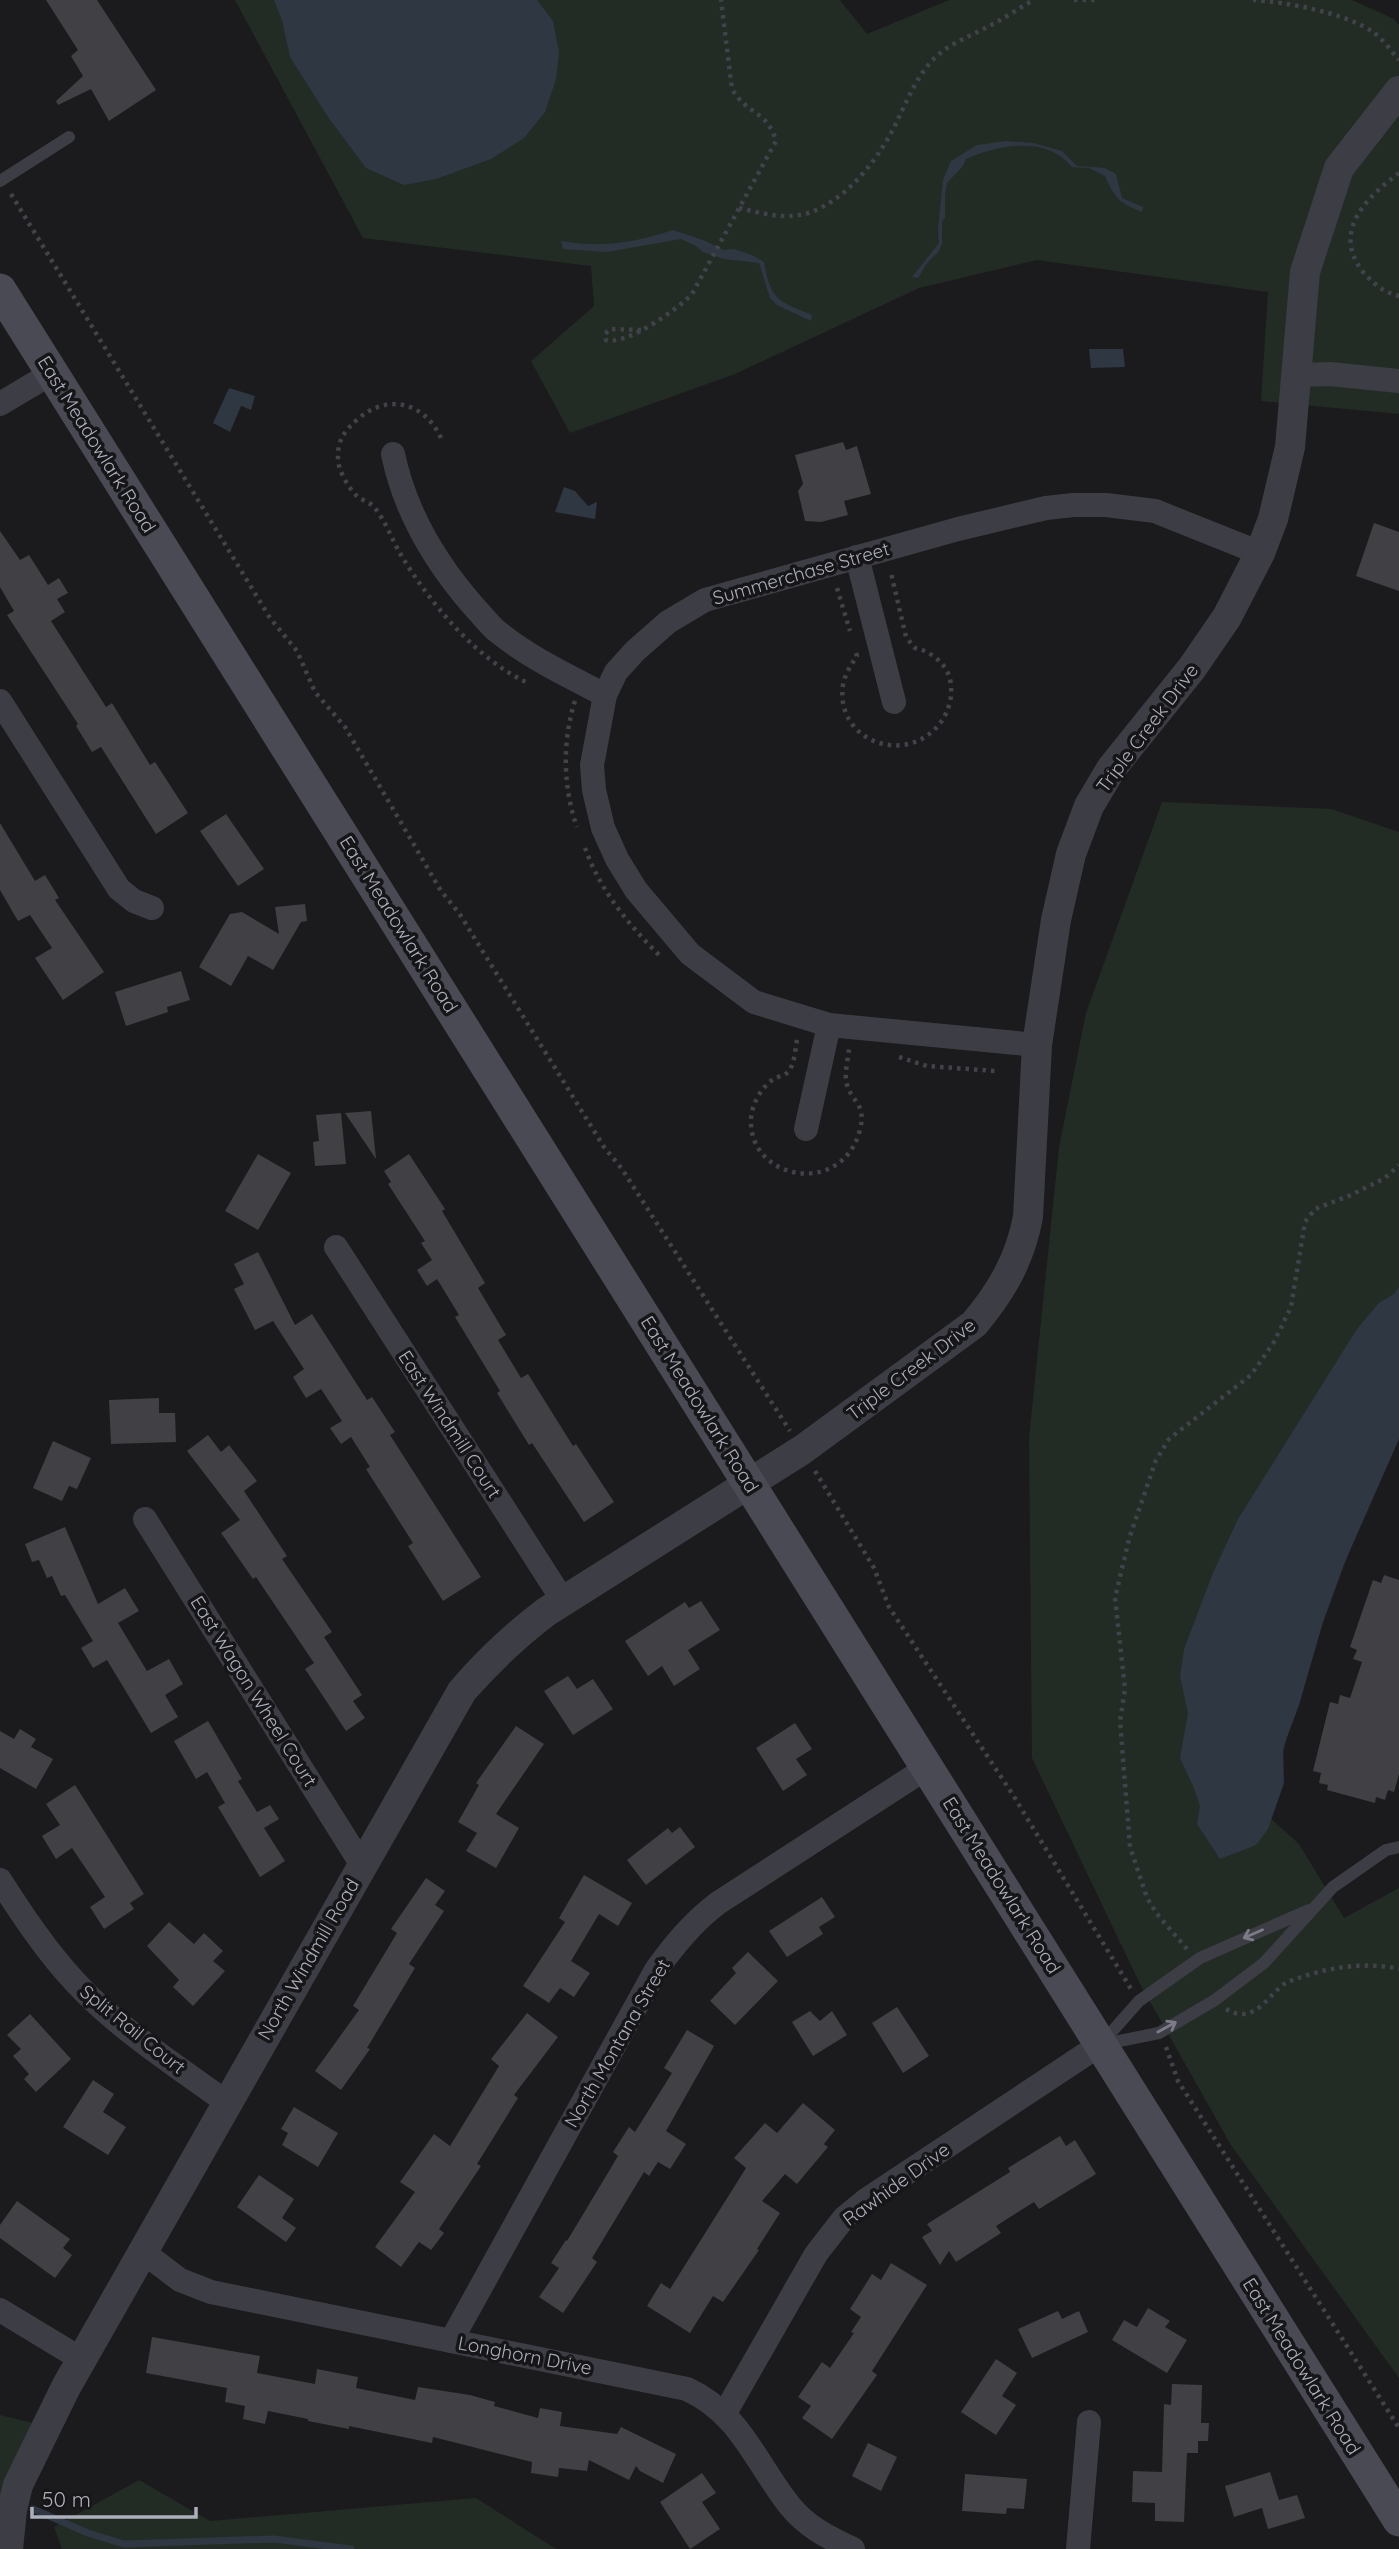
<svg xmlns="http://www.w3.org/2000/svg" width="1399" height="2549" font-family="Quicksand,sans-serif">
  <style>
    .green { fill: #222c25 }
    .water { fill: #2f3743 }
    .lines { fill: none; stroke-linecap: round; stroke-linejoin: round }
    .stream { stroke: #2f3743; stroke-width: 7 }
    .building { fill: #404045 }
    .path { stroke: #41424a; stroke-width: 4.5; stroke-dasharray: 3.5 5; stroke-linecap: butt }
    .service { stroke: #3d3d45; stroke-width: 12 }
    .minor { stroke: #3d3d45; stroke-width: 24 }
    .tertiary { stroke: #3d3d45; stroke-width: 30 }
    .secondary { stroke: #494a53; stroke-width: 33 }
    .oneway { stroke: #7b7c87 }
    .labels { text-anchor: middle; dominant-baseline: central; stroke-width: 7; stroke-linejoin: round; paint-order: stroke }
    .street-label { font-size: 19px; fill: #adafbd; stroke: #161618 }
  </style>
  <rect width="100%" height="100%" fill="#1b1b1d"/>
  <!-- green -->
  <g class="green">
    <polygon points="235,0 840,0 867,34 949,0 1352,0 1394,19 1399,25 1399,414 1261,401 1268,292 1037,260 919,288 735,374 570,433 531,361 594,306 591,266 363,238"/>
    <polygon points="1162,802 1331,809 1399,832 1399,1420 1298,1688 1269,1817 1299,1844 1344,1918 1399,1888 1399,2378 1231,2145 1140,1984 1032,1758 1029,1438 1059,1147 1086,1013"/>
    <polygon points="0,2415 46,2426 0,2549"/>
    <polygon points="139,2480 210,2521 476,2498 556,2549 62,2549 54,2527"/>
  </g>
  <!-- water -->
  <g class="water">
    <polygon points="274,0 537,0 553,21 559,52 556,79 545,112 524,138 491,159 436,179 404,185 366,168 328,117 290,57 282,20"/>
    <path d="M1006,141L1033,143L1062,151L1077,166L1105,168L1116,174L1122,198L1143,207L1142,212C1119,203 1115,198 1105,176L1089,168L1072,167C1046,135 999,145 966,159L963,166L947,183L945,195V217L942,222V243L939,251L927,263L918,278L912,277L939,243L938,230L943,180L951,161L977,145Z"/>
    <path d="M673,230L703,240L724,250L734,249L752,255L764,262C771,301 778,301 812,315L811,321L777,305L770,298L759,263L724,259L703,252L696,246L681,239L607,252L563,249L561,241C603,248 633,243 673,230Z"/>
    <polygon points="1089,349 1123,349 1125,367 1091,368"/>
    <polygon points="229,388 255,396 251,410 241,406 230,432 213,423"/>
    <polygon points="564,487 575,491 588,506 597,502 595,519 555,512"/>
    <polygon points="1399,1287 1399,1439 1344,1564 1323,1622 1299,1705 1283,1748 1284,1783 1268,1829 1256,1845 1220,1859 1197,1824 1200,1806 1194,1788 1180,1758 1188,1713 1180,1677 1184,1649 1213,1573 1238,1519 1357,1329 1379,1303 1394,1294"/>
  </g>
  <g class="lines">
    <!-- stream -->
    <polyline class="stream" points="33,2509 88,2533 124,2544 274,2539 351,2549"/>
  </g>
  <!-- building -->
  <g class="building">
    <polygon points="46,0 97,0 156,90 109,121 91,89 58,105 56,101 83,76 71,56 78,50"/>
    <polygon points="843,442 846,450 857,446 871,494 844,501 848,515 821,522 805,521 798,491 803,484 795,455"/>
    <polygon points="1374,523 1399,532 1399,591 1356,576"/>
    <polygon points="0,531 20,560 29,555 48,585 59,578 68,593 57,599 65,612 51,621 106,707 112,703 150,765 155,762 188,813 156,834 101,747 92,752 76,726 78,724 7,615 14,611 0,587"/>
    <polygon points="226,814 264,869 238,886 200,831"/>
    <polygon points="0,823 35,881 45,875 59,898 55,900 104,972 63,1000 35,958 52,948 30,915 18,921 0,890"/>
    <polygon points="305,904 307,921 301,922 273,970 248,956 231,986 199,967 230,914 242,912 279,934 275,907"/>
    <polygon points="181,971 190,1000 167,1007 168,1012 126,1026 115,992"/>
    <polygon points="371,1111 376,1159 345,1113"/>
    <polygon points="341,1113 346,1164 315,1166 313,1142 319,1141 316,1115"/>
    <polygon points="258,1154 291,1173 258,1230 225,1211"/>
    <polygon points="409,1154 445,1209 442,1211 485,1283 478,1288 506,1335 498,1340 521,1378 528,1374 573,1446 576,1444 614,1502 584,1522 532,1443 529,1445 497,1393 500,1391 455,1317 459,1315 437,1279 427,1286 417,1270 432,1260 421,1243 425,1241 388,1184 391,1182 384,1171"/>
    <polygon points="258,1252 295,1325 312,1314 367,1400 372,1397 395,1432 390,1435 481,1577 443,1601 408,1546 413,1543 366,1469 370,1467 351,1437 341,1444 330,1428 342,1421 321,1389 306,1398 293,1377 304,1369 273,1321 255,1330 234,1289 244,1284 234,1264"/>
    <polygon points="159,1398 159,1413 175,1413 176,1442 111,1444 109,1400"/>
    <polygon points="208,1435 221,1452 229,1445 257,1481 244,1491 287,1556 282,1559 332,1632 324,1637 362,1695 353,1701 365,1718 346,1731 305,1669 314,1663 256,1577 253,1579 221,1533 240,1520 187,1451"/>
    <polygon points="53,1441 91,1458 77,1489 69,1486 62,1501 33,1488"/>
    <polygon points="65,1527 98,1604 125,1588 139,1611 118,1623 147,1671 169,1659 183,1684 165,1695 178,1717 151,1733 107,1660 93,1668 81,1648 93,1641 65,1595 61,1596 52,1576 47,1578 39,1560 32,1562 25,1544"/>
    <polygon points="1384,1575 1399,1580 1399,1774 1394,1792 1388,1790 1385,1800 1376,1797 1375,1803 1327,1790 1328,1785 1319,1783 1321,1773 1313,1771 1330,1702 1338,1704 1340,1695 1350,1698 1362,1662 1353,1659 1357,1650 1350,1647 1373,1580 1381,1583"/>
    <polygon points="701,1601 720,1630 688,1650 700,1669 674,1686 662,1666 648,1676 625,1641 685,1602 689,1608"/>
    <polygon points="568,1676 577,1689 593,1679 613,1709 573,1735 544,1691"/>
    <polygon points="208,1721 242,1779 238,1781 257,1812 270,1805 279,1819 264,1828 285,1861 260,1877 218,1807 225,1803 207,1772 196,1779 174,1741"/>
    <polygon points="795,1723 812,1749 796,1759 807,1775 783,1791 756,1748"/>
    <polygon points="516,1726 544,1744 496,1814 519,1828 496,1868 466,1851 477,1833 458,1822 479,1785 476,1783"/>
    <polygon points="20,1729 36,1739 31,1747 53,1759 36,1789 0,1768 0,1731 14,1739"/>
    <polygon points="75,1785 144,1894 130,1903 134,1909 104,1929 90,1907 105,1897 72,1848 56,1859 42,1836 60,1825 46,1804"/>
    <polygon points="680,1827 695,1847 646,1885 627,1860 668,1828 672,1833"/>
    <polygon points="584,1875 632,1903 618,1926 599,1914 571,1961 590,1973 574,1997 560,1988 549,2003 523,1986 565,1922 559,1918"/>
    <polygon points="426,1878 445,1891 435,1905 444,1911 409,1964 415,1968 367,2048 370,2049 341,2090 315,2071 359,2010 353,2006 397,1933 391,1929"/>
    <polygon points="822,1897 835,1917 819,1927 823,1934 787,1957 769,1931"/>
    <polygon points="169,1922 194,1944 204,1933 223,1951 213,1961 225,1971 193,2006 173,1987 179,1980 147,1946"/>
    <polygon points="748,1952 778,1981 735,2025 710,2001 736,1973 732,1968"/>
    <polygon points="897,2007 929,2056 903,2073 872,2023"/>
    <polygon points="810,2011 820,2021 832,2011 847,2035 813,2056 792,2022"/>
    <polygon points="527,2013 558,2037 514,2095 518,2098 477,2164 481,2166 439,2229 444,2233 431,2250 419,2242 401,2267 375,2247 415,2192 400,2182 434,2134 450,2146 499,2066 491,2059"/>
    <polygon points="30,2014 71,2059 36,2092 24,2079 29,2074 13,2056 21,2049 7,2035"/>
    <polygon points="687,2030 714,2046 666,2131 686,2144 670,2169 658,2162 649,2176 644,2172 592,2258 597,2262 563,2313 539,2297 559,2268 551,2263 566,2240 567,2241 618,2156 613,2152 629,2127 635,2132 672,2073 664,2068"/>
    <polygon points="93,2080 114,2094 103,2112 126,2127 108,2155 63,2127"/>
    <polygon points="803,2103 835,2130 824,2144 828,2147 797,2184 785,2174 762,2201 780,2213 757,2249 759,2250 723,2302 713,2296 690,2333 647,2306 661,2283 670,2289 746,2168 734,2158 765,2123 777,2133"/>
    <polygon points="294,2107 338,2133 318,2167 282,2145 288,2133 281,2129"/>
    <polygon points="1060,2136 1066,2146 1075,2140 1096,2174 1039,2209 1034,2202 996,2226 1001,2233 956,2262 949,2251 940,2265 922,2237 932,2231 927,2224 1010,2172 1008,2168"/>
    <polygon points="259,2175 294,2199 282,2218 296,2228 286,2242 237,2207"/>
    <polygon points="17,2201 70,2239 63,2248 72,2255 55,2278 0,2238 0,2225"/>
    <polygon points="891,2263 927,2285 872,2371 877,2375 832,2439 802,2418 811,2406 798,2397 822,2362 830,2368 854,2333 851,2332 861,2317 850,2309 872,2274 881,2280"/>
    <polygon points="1148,2308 1170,2321 1165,2327 1187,2340 1167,2373 1112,2340 1124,2320 1137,2327"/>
    <polygon points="1058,2311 1062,2319 1079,2311 1088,2332 1032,2358 1018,2329"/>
    <polygon points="152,2337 260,2356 257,2373 315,2384 317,2369 358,2377 356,2388 415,2400 418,2387 470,2395 495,2402 494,2406 538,2418 540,2408 562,2412 560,2426 617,2434 621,2427 676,2454 663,2483 640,2471 636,2466 629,2480 589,2460 587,2471 559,2468 558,2477 531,2473 532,2462 433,2437 432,2443 349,2426 349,2429 308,2421 308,2419 268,2411 265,2424 243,2419 245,2406 225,2402 227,2388 146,2373"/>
    <polygon points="996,2359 1017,2373 1002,2396 1016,2405 996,2435 961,2412"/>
    <polygon points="1172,2384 1202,2385 1201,2423 1209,2423 1208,2441 1198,2441 1198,2453 1187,2453 1184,2522 1155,2521 1155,2503 1132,2502 1133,2471 1162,2472 1164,2404 1171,2405"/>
    <polygon points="868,2443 897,2457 881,2491 852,2476"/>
    <polygon points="1270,2472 1279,2500 1297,2495 1305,2518 1268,2529 1262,2508 1234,2517 1225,2486"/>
    <polygon points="702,2473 716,2493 702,2502 720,2529 690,2549 660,2502"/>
    <polygon points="965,2474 1027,2479 1024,2509 1007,2508 1006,2514 962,2511"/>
  </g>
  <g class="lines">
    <!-- path -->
    <g class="path">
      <polyline points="1074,0 1099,0"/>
      <path d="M1253,0C1286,2 1346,13 1373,32C1383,39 1391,51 1399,60"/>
      <path d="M1399,173C1367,197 1331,231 1363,272C1373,283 1384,293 1399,296"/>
      <polyline points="11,194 270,618 297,651 315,692 345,727 441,891 459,913 604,1147 622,1169 790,1431"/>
      <path d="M739,208C756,212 775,217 792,216C835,213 872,168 891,133C904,109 912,84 930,63C947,43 970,37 993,24C1007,17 1020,7 1034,0"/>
      <path d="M641,330L610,329L605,334L606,340C626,346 678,309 692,294L776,141C767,110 747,115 732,89L721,0"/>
      <path d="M441,438C425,403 389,393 359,418C345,430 337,440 338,459C338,470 349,489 357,496C363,501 370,502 375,508C386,522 392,540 401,555C430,603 477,660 528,683"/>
      <polyline points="837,588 850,631"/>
      <path d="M856,653L857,656C851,665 845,674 843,685C835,738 899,765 935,729C948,716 954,697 950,679C946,663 930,651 915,648L906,637L891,573"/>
      <path d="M575,701C562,741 563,788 577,827"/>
      <path d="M585,848C600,890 628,924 659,955"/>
      <path d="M797,1040C795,1050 795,1062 789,1071C786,1075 780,1076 775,1078C762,1086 752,1103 751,1119C748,1180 842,1198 860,1130C867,1102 850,1102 846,1081C845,1071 848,1059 849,1049"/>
      <polyline points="899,1057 927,1066 995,1071"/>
      <polyline points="815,1471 874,1568 889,1607 1013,1795 1131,1989"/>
      <polyline points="1187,1949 1157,1914 1147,1898 1130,1847 1120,1721 1125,1689 1115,1598 1129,1539 1156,1460 1169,1439 1251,1375 1274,1342 1291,1307 1305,1222 1315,1209 1351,1195 1385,1178 1399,1165"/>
      <path d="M1226,2009C1258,2028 1271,1987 1290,1981C1324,1968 1364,1961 1399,1969"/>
      <polyline points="1166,2047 1178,2081 1399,2428"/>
    </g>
    <!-- service -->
    <g class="service">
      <polyline points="0,181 69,137"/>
      <polyline points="1101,2044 1139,2001 1200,1958 1309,1910"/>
      <polyline points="1104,2044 1159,2033 1215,2000 1264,1963 1333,1887 1386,1850 1399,1847"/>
    </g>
    <!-- minor -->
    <g class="minor">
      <polyline points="1297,375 1330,374 1399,381"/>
      <polyline points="0,404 52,373"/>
      <path d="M393,454C405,512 437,565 476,609C483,616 490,626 498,632C530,658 568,676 605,695"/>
      <polyline points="857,557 894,702"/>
      <polyline points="0,701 119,889 134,901 152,908"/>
      <polyline points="1037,1045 829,1025 754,1002 690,954 636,890 617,859 603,828 594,790 592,765 605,695 616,672 635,651 668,622 705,600 958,529 1046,508 1073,505 1106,505 1155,511 1260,553"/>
      <polyline points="806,1129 829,1025"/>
      <polyline points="336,1247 564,1602"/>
      <polyline points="145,1519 362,1865"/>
      <path d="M0,1880C23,1916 47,1952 76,1983C119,2029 175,2065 226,2102"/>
      <path d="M142,2251L180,2280L211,2292L687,2389C741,2414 755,2462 790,2506C807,2527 829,2538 853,2549"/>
      <polyline points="0,2310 81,2359"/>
      <path d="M451,2341L656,1970C675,1944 693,1922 718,1903L928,1767"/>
      <polyline points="725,2413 816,2254 844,2218 866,2200 1101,2044"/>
      <polyline points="1078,2549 1089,2422"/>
    </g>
    <!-- tertiary -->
    <path class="tertiary" d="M8,2549L12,2510L18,2485L66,2387L462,1691C489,1660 513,1637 546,1612L802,1450L974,1324C1002,1291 1020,1259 1028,1217L1037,1045L1056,920L1071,854L1089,806L1111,769L1192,668L1227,617L1260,553L1273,519L1290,447L1305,272L1339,168L1399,91"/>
    <!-- secondary -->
    <polyline class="secondary" points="0,290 1399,2520"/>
  </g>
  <!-- one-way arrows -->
  <defs><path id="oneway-shaft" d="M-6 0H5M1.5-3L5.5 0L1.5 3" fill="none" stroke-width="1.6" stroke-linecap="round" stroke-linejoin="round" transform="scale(1.75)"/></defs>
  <g class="oneway">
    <use href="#oneway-shaft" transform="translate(1253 1934) rotate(156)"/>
    <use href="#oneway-shaft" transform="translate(1167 2027) rotate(-29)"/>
  </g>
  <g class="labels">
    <!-- street labels -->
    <g class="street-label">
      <text transform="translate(97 444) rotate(58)">East Meadowlark Road</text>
      <text transform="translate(801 573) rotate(-16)">Summerchase Street</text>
      <text transform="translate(1147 728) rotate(-53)">Triple Creek Drive</text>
      <text transform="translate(399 924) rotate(58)">East Meadowlark Road</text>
      <text transform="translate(911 1369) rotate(-37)">Triple Creek Drive</text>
      <text transform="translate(700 1404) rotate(58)">East Meadowlark Road</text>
      <text transform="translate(450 1424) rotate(57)">East Windmill Court</text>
      <text transform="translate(254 1691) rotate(58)">East Wagon Wheel Court</text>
      <text transform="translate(1002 1885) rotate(58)">East Meadowlark Road</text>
      <text transform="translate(308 1959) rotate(-60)">North Windmill Road</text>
      <text transform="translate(133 2029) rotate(39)">Split Rail Court</text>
      <text transform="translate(617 2043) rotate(-60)">North Montana Street</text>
      <text transform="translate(896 2184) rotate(-36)">Rawhide Drive</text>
      <text transform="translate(525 2355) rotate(11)">Longhorn Drive</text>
      <text transform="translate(1302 2366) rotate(58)">East Meadowlark Road</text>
    </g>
  </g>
  <!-- scale -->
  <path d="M32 2507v10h164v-10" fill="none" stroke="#adafbd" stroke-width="3.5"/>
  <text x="42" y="2507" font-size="21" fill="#adafbd" stroke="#161618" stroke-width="5" paint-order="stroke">50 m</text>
</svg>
